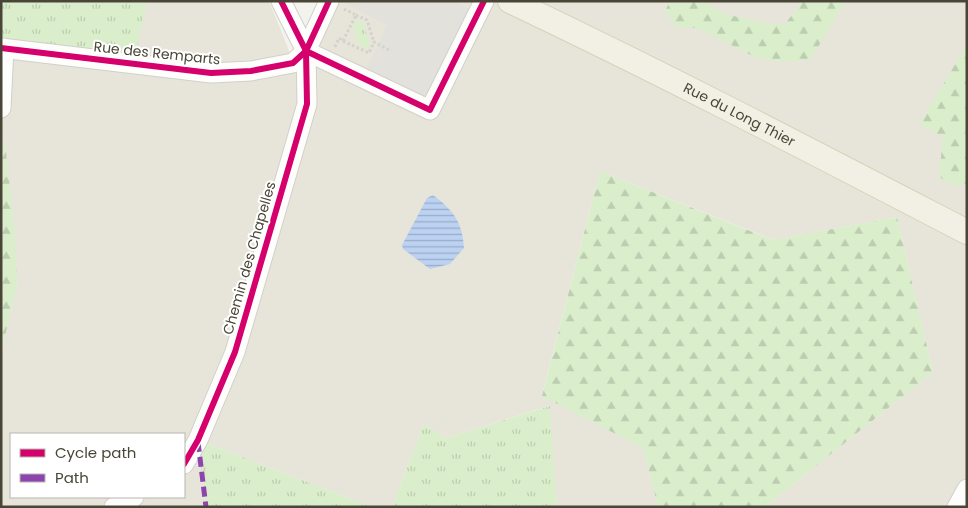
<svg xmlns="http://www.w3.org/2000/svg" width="968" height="508" font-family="Poppins,sans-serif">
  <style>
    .residential { fill: #e7e5da; fill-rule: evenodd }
    .grass { fill: url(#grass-tufts) }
    .forest { fill: url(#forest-firs) }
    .parking { fill: #e2e1dc }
    .water { fill: url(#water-rules) }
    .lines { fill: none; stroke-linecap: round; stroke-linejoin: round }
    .minor-casing { stroke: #d1d0ca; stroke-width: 21 }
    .major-casing { stroke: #d6d3b9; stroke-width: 26 }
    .path { stroke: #d3d2cb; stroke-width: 3; stroke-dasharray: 2.5 2.5; stroke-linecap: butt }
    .minor { stroke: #fdfdfc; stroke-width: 19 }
    .major { stroke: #f2f0e4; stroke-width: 24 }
    .quiet { stroke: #8e44ad; stroke-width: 5; stroke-dasharray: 10 5; stroke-linecap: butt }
    .cycleway-casing { stroke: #fff; stroke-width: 9 }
    .cycleway { stroke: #d6006c; stroke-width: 6 }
    .labels { text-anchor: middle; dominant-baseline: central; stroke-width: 4; stroke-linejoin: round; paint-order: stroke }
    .street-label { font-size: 14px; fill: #4a4637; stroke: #fff }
  </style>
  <defs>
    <pattern id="grass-tufts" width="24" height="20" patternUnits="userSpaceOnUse" patternTransform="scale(1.25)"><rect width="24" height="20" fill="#daeecc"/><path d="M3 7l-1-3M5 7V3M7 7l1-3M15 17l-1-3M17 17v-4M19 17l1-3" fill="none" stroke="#bdcdb0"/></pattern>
    <pattern id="forest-firs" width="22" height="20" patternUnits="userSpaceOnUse" patternTransform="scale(1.25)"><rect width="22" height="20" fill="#daeecc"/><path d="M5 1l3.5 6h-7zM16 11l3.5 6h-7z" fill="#bdcdb0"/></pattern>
    <pattern id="water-rules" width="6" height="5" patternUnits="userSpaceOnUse" patternTransform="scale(1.25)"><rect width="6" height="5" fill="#bcd2f2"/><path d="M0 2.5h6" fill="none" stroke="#9bacc5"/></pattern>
  </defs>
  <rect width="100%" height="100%" fill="#f3f2ed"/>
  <!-- residential -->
  <path class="residential" d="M147,1H269L288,48L299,85L314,45L334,1H967V507H765L933,372L897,217L774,240L600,171L542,395L643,448L658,507H557L549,406L445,438L424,423L392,507H372L198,440L206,507H1V353L17,285L5,143L1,145V48L132,63ZM11,434H184V497H11Z"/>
  <!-- grass -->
  <g class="grass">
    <polygon points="1,1 147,1 133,64 1,48"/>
    <polygon points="357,19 362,21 370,43 367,49 358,44 353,28"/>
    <polygon points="550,406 557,507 392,507 424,423 445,438"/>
    <polygon points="198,440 372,507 206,507"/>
  </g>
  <!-- forest -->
  <g class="forest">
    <polygon points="670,1 704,1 724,14 771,24 785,24 803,1 846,1 810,60 781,62 757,58 697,28 677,28 665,11"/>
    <polygon points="967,45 967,184 954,186 939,177 943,137 919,124"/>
    <polygon points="5,143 15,233 17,286 1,353 1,145"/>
    <polygon points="600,171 773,240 897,217 933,372 765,507 658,507 643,448 542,396"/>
  </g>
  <!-- parking -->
  <polygon class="parking" points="345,1 453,1 470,9 427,100 367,68 387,25 344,3"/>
  <!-- water -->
  <path class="water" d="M433,195C454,211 462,222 464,248L450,264L430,269L403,249L402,245L427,198Z"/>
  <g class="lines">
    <defs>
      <g id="minor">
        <polyline points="281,1 306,51 430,110 484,1"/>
        <polyline points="1,48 211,73 251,71 293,63 306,51 329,1"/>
        <polyline points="1,50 4,48 1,108"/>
        <polyline points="184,464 198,440 235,352 307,104 306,51"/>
        <polyline points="114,507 134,497"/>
        <polyline points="957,507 967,489"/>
      </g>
      <g id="major">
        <path id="s1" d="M510,1C664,74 815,153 967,232"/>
      </g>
    </defs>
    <!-- minor casing -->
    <use href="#minor" class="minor-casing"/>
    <!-- major casing -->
    <use href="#major" class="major-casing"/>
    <!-- path -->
    <g class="path">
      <polyline points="356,15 367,20 374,42"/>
      <polyline points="343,41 369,53 374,42 389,50"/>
      <polyline points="335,47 339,38 343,41 356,15 344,9"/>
    </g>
    <!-- minor -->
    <use href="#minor" class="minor"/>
    <!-- major -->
    <use href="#major" class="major"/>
    <!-- quiet -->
    <polyline class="quiet" points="198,442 206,507"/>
    <defs>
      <g id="cycleway">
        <polyline points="281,1 306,51 430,110 484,1"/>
        <polyline points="1,48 211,73 251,71 293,63 306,51 329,1"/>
        <polyline points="184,464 198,440 235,352 307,104 306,51"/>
      </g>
    </defs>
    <!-- cycleway casing -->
    <use href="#cycleway" class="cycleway-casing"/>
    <!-- cycleway -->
    <use href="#cycleway" class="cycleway"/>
  </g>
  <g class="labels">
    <!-- street labels -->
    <g class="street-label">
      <text transform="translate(157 53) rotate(6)">Rue des Remparts</text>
      <text stroke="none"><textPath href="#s1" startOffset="256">Rue du Long Thier</textPath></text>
      <text transform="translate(249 258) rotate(-74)">Chemin des Chapelles</text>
    </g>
  </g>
  <!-- border -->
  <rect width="968" height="508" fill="none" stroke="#4a4637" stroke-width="5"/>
  <!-- legend -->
  <rect x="10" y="433" width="175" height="65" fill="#ffffff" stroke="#b7b5af"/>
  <rect x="20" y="449" width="25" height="8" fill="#d6006c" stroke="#b7b5af"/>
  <text x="55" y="458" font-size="15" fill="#4a4637">Cycle path</text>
  <rect x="20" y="474" width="25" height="8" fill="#8e44ad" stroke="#b7b5af"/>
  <text x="55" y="483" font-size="15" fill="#4a4637">Path</text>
</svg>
